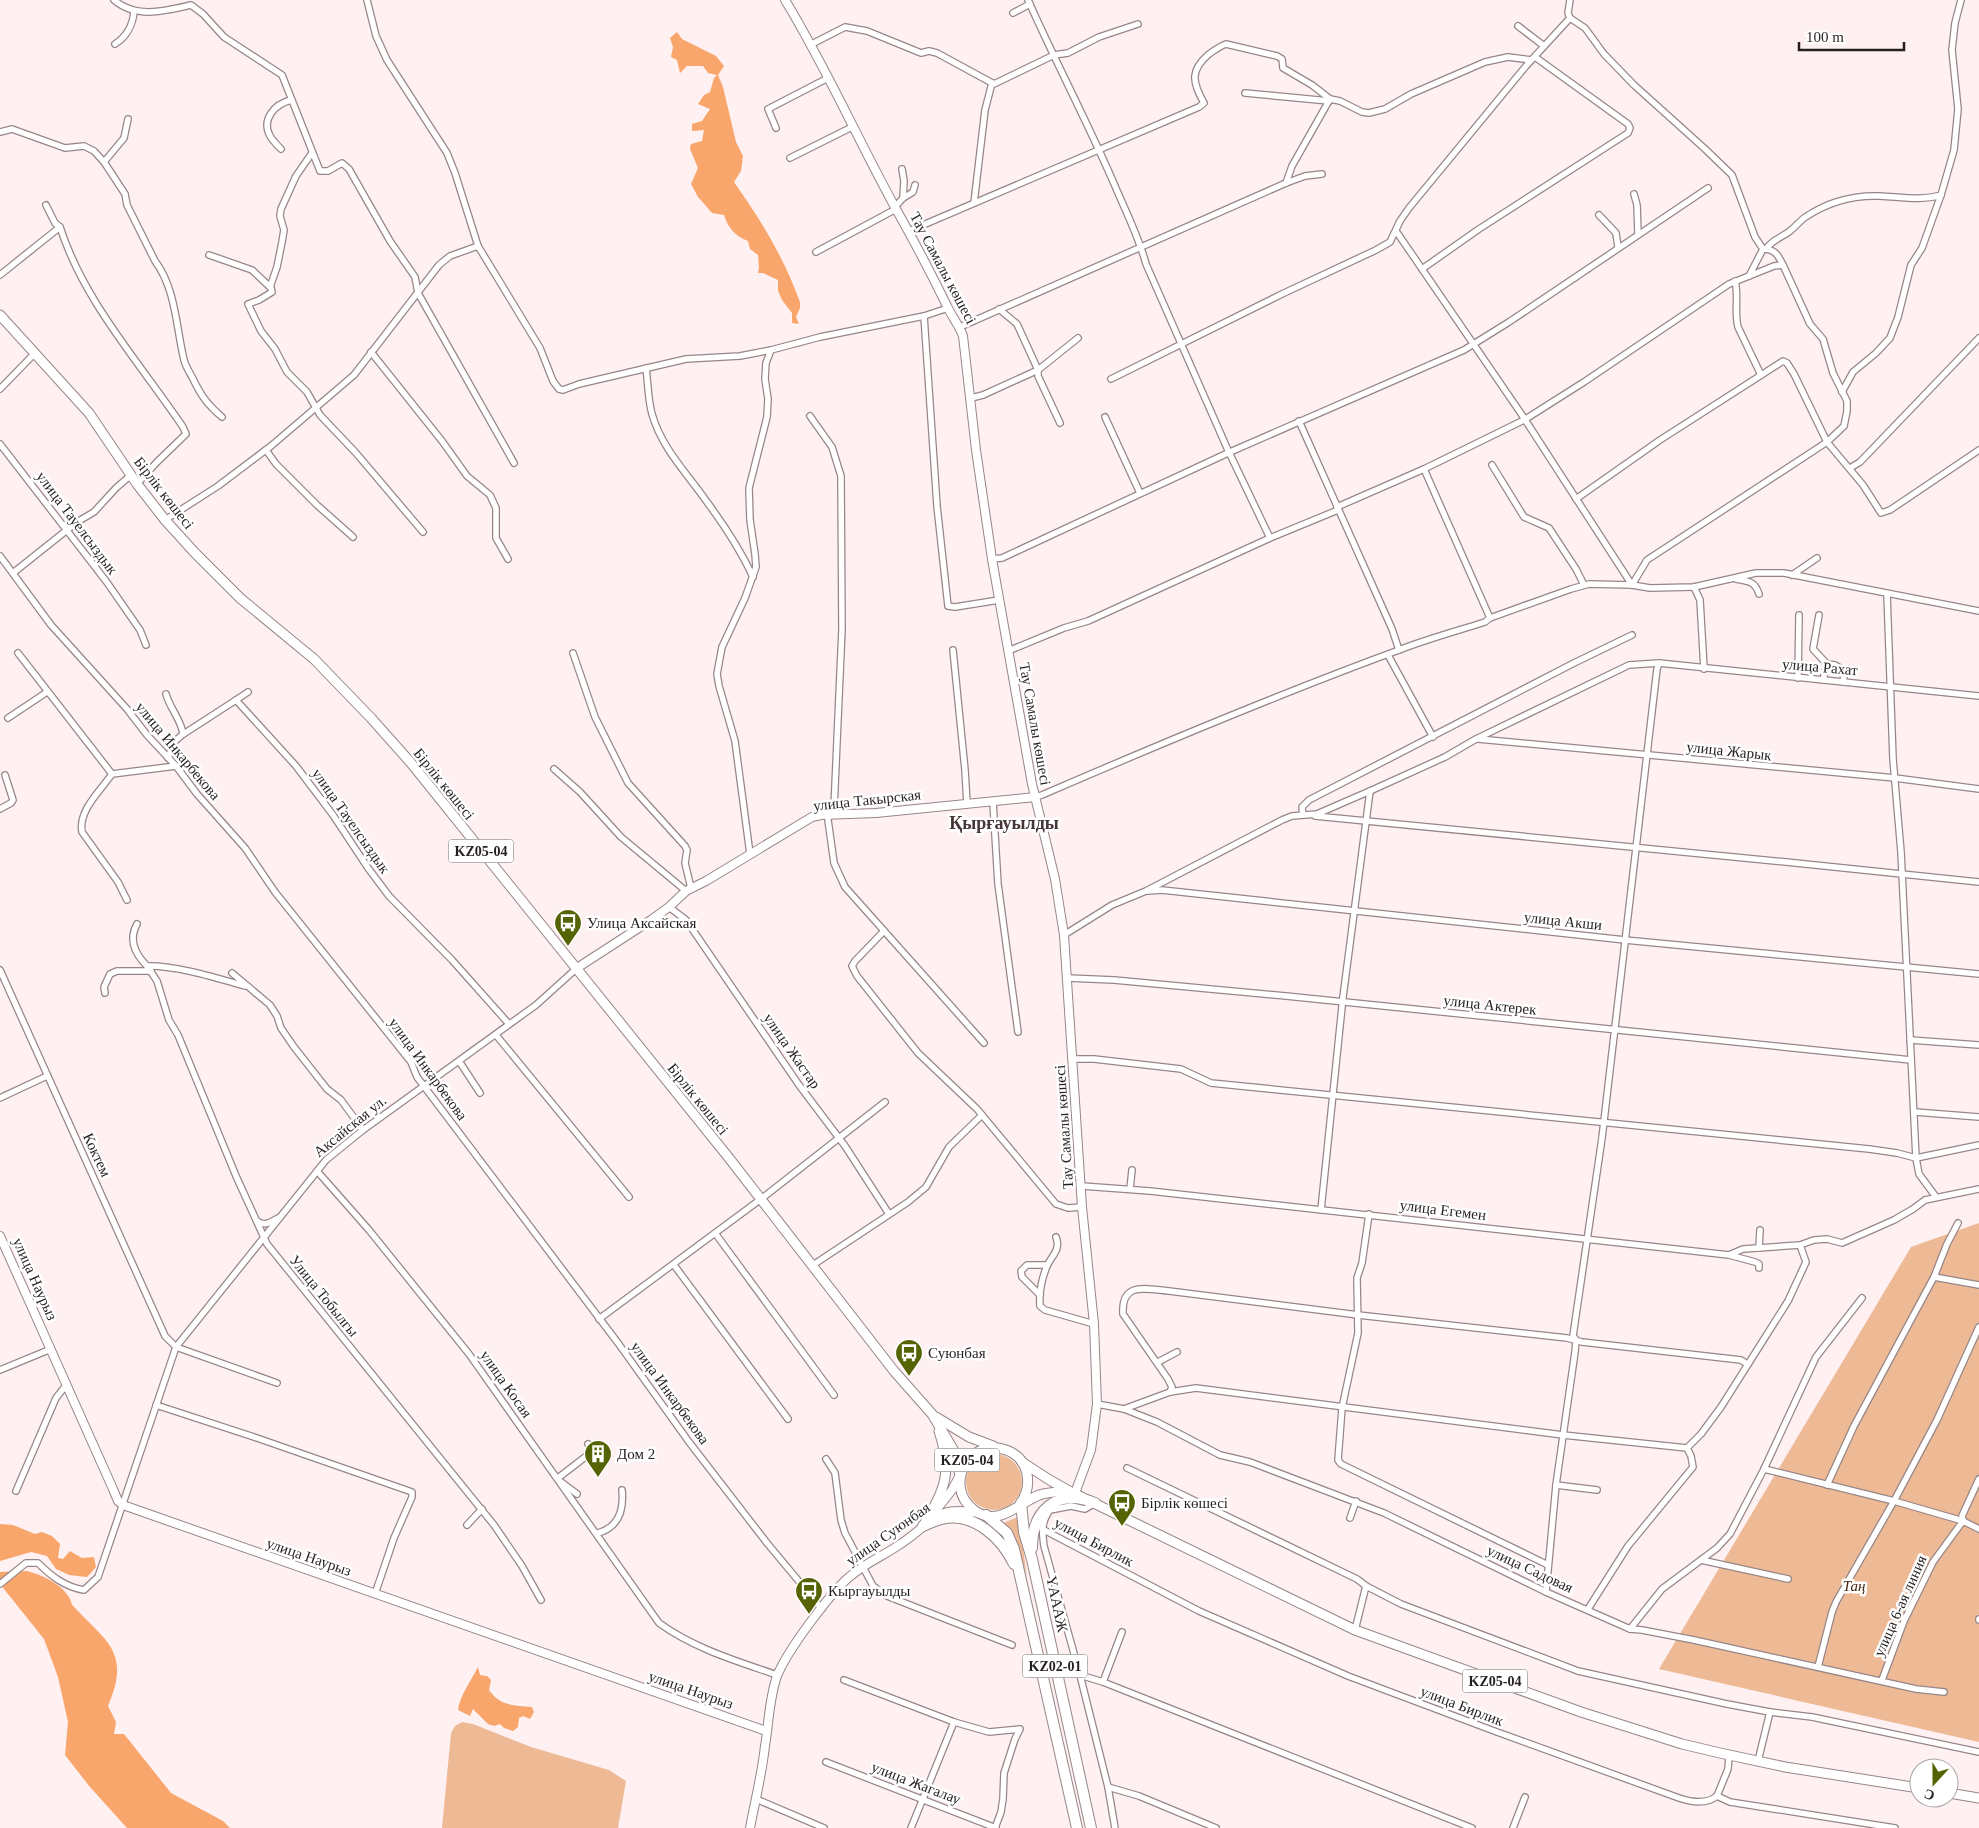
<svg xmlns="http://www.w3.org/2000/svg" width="1979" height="1828" font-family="Georgia,serif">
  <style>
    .green { fill: #eeb995 }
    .forest { fill: #f9a66c }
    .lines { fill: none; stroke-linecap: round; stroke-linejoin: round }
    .street-casing { stroke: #978687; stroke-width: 8 }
    .secondary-casing { stroke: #978687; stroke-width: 10 }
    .primary-casing { stroke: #978687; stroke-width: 11 }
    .highway-casing { stroke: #978687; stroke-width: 12 }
    .street { stroke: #fff; stroke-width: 5.5 }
    .secondary { stroke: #fff; stroke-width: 8 }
    .primary { stroke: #fff; stroke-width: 9 }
    .highway { stroke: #fff; stroke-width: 10 }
    .labels { text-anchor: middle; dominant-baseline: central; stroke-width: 5; stroke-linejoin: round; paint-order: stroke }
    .shield { fill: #fff; stroke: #676262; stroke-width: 1 }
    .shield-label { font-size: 14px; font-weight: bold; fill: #261f1f }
    .street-label { font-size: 15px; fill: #261f1f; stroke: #fff }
    .poi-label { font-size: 15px; fill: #261f1f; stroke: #fff; text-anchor: start }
    .park-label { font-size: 15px; font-style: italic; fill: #47270e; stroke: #fff }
    .quarter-label { font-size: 18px; font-weight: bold; fill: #443536; stroke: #fff }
  </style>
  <rect width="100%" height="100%" fill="#fff0f1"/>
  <!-- green -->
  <g class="green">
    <polygon points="1979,1223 1979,1742 1659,1669 1911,1247"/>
    <circle cx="994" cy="1482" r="28"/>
    <polygon points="1018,1517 1027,1575 1013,1533 1003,1523"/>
    <polygon points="462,1722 473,1724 531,1747 609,1770 626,1781 618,1828 442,1828 451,1733 455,1726"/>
  </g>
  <!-- forest -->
  <g class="forest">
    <path d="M677,32L682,39L716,56L724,66L718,75L723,87L736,142L743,156L741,171L734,182C762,222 783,256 800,302V308L796,317L799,324L792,323V313L782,300L778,291V280L763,273H758L759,267L758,255L750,249L748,241C735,236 728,228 724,215L712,213L698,197L691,184L698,168L690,149L691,144L702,141L704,130L692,131V124L702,121L710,109L698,104L704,95L710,92L714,78L717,75L708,73L703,66H687L680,73L677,60L671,57L673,47L670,38Z"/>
    <polygon points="0,1524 13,1525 35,1534 42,1532 52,1536 60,1544 58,1558 63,1559 70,1551 82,1558 94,1557 96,1567 87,1577 69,1575 56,1569 47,1556 31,1552 0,1561"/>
    <path d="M27,1571C42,1575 60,1583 69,1597C71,1600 71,1604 74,1607C107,1642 131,1652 108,1706L116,1722L114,1734H124L171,1793L223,1821L230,1828H127L90,1787L65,1755L68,1722L58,1677L44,1639L0,1584V1572Z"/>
    <path d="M478,1667L480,1675L487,1676L491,1680L489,1690C500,1706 513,1705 532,1707L534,1712L530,1719L523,1716L519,1718L518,1727L513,1731L504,1728L500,1724L494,1726L488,1724L473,1709L470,1716L458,1710C460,1695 471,1681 478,1667Z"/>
  </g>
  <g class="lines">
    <defs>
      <g id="street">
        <path d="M114,0C136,19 165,11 191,5L203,14L224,37L282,75L320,171H328L342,163L349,169L390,241L415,277L418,293L514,463"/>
        <polyline points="367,0 376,36 387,60 447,153 455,173 478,246 540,348 553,381 559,389 563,390 579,384 686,359 740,356 771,350 820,337 924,316 948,308"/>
        <path d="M1028,0C1056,63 1088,123 1115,186C1126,212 1139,237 1146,264L1227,448L1270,538"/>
        <path d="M1570,0L1568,13L1570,18L1585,28L1604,54L1634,85L1704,148L1732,175L1755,237L1763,249C1775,249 1778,255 1783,265"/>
        <polyline points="1013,13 1030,4"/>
        <polyline points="1518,26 1544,46"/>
        <path d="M115,44C126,37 133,25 134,11"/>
        <polyline points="810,45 845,27 867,31 921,53 929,51 937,53 994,84 1054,55 1068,53 1099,37 1138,24"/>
        <polyline points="1245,93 1329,101"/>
        <polyline points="776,128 768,109 828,78"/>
        <path d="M0,132L12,129L65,148L84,146L94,151L104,162L125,194L127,205L155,261C176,289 176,327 184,360C186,368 191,374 194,381C202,397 208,405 222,417"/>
        <path d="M281,149C277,145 273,141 270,136C261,119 275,104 291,100"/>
        <polyline points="790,158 852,127"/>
        <polyline points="104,162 124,138 128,119"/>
        <polyline points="902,169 904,181 903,198"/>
        <polyline points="1286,183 1292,166 1330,99"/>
        <polyline points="1634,194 1637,205 1638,234"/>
        <polyline points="974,203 985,110 992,83"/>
        <polyline points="46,205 55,223 60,227"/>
        <polyline points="895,207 903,198 913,192 915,185"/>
        <polyline points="1599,215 1616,233 1618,247"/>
        <path d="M909,231L1199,107L1204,103C1192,82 1190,70 1209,54C1215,50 1220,46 1226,44L1277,56L1282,59L1283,68L1312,85L1330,99L1340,101L1362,112L1369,113L1385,109L1411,94L1485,62L1508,57L1531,60"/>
        <polyline points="1396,231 1522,415 1632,585"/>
        <path d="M1766,249C1773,239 1781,238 1790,231C1795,227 1799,222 1804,218C1827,202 1853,195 1880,196C1901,197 1921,201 1941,195L1954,150L1958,109L1952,50L1955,23L1961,0"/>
        <polyline points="816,252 896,209"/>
        <polyline points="209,255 252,270 271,288 272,292 259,300 248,304 261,331 275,349 287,372 307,392 320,415 356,453 423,532"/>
        <polyline points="1422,269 1479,229 1628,133 1630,128 1628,124 1535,57"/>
        <path d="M0,275L60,227C84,302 140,363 183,427L186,434L157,462L137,484"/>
        <polyline points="1749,276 1763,249"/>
        <path d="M1735,281C1739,296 1734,311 1738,327L1761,375"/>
        <polyline points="270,287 277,267 282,242 284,230 280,216 281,209 296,176 312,153"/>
        <polyline points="924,316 937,506 948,606 955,607 999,600"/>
        <polyline points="960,327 1286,183 1305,176 1322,174"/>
        <polyline points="371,352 442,441 467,476 490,495 496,508 496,538 508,559"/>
        <path d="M646,368C648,383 648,400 652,414C662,449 687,473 707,502C724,525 741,551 753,577"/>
        <polyline points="1111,379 1282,294 1376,250 1390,242 1400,221 1409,208 1526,66 1570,18"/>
        <polyline points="0,389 35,353"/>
        <polyline points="1842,392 1853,372 1876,353 1890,338 1898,317 1911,265 1922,248 1941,195"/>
        <polyline points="971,398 983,395 1038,370 1017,324 999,309"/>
        <polyline points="810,416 832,447 841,476 842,629 834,808 829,815 828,820 834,863 845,887 984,1043"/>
        <polyline points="1105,417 1140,493"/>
        <polyline points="1299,421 1392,629 1399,650"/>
        <polyline points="1060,423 1038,376 1038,370 1078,338"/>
        <polyline points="0,444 106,581 140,630 146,645"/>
        <polyline points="266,450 276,464 317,505 353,537"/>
        <polyline points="1492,465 1524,517 1549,528 1576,569 1584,585"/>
        <polyline points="1850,468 1860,462 1979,338"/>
        <polyline points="1424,469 1490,618"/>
        <polyline points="1576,499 1660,440 1783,361 1787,363 1794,374 1827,442 1863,485 1881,513 1890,510 1979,450"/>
        <polyline points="1337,507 1424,469 1524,420 1584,382 1729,284 1774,266 1783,265 1810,324 1823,339 1833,373 1847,401 1847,411 1844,426 1827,442 1647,560 1632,585"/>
        <polyline points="165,520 218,486 271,446 354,375 439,265 450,256 478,246"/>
        <polyline points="0,556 51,625 127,709 147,735 176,766 197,794 245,848 275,892 411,1062 417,1077 618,1343 689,1442 767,1543 822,1609"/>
        <polyline points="992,559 1002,558 1230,452 1464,350 1509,322 1708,188"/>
        <polyline points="13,573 77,522 94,512 116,488 131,475"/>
        <polyline points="1792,575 1817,558"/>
        <path d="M1736,579C1748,581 1755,581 1759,594"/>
        <polyline points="1694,587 1700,600 1704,669"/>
        <polyline points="1887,594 1893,759 1901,852 1916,1158 1919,1174 1936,1197"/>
        <polyline points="1819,615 1813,649 1827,664 1823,680"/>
        <polyline points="953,650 965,770 967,804"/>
        <polyline points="1008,651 1064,628 1088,621 1270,538 1338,510"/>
        <polyline points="18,653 112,774"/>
        <polyline points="573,653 595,717 628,783 685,846 687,850 685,863 691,888"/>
        <polyline points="1388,655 1433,737"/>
        <polyline points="1827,664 1835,665 1843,670 1844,682"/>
        <polyline points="1798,678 1799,615"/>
        <path d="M166,694C170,709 181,719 183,734"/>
        <polyline points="236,700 248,692"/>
        <polyline points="8,718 47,692"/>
        <polyline points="1478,739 1895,778 1979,789"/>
        <polyline points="168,758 174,742 182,735 236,700 296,766 333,815 368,868 389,896 452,960 509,1024"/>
        <polyline points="554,769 580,792 621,837 686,891"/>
        <path d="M1035,797L1042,795C1160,744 1279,694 1399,650C1427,639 1457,631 1485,622L1490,618L1571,589L1589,584L1632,585L1650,588L1694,587L1756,573H1784L1979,611"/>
        <polyline points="993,802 998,884 1018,1032"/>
        <polyline points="0,809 11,803 13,800 5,775"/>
        <polyline points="1303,815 1302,807 1309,800 1574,663 1632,635"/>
        <polyline points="1315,816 1786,862 1979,882"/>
        <polyline points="750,854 735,741 719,686 717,674 722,647 745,598 756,567 755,554 750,520 749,488 767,417 768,399 765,379 766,363 771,350"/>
        <polyline points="1148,891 1162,890 1625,940 1979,974"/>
        <path d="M127,900L118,882L82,832C78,811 100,791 112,774L176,766"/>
        <polyline points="669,907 686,920 799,1085 845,1146 889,1214"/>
        <path d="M137,924C128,940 135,954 147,966C175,965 217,978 245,986"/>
        <polyline points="884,931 855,961 852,966 857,976 918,1053 977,1109 1056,1204 1068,1208 1082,1207"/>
        <polyline points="1064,935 1112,905 1146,891 1282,820 1292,816 1317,814 1370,791 1445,757 1476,739 1629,665 1659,663 1979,696"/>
        <polyline points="147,966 157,981 169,1020 178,1035 236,1176 267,1244 494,1525 522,1566 541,1600"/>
        <polyline points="0,970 165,1336 176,1347 277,1383"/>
        <polyline points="232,973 270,1005 277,1016 281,1028 294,1047 327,1089 341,1100 363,1130"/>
        <polyline points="1067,978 1114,980 1286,996 1911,1060"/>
        <polyline points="105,993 104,987 110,974 117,971 151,971"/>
        <polyline points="496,1035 629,1197"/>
        <polyline points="1910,1040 1979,1045"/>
        <polyline points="1073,1059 1094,1059 1181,1069 1211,1083 1869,1149 1897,1153 1916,1158 1979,1145"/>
        <polyline points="459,1061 480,1093"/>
        <polyline points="0,1098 47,1076"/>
        <polyline points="1915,1112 1979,1117"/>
        <path d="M317,1171L369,1230L469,1354L659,1623C695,1649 737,1661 777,1675"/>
        <polyline points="1082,1186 1150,1191 1729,1255 1743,1249 1800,1245 1814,1240 1827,1239 1842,1243 1894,1220 1913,1209 1925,1200 1979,1189"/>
        <polyline points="1130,1189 1132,1170"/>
        <polyline points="1321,1210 1343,997 1370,791"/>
        <polyline points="1369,1214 1362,1263 1357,1278 1358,1333 1342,1408 1338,1460 1341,1464 1548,1565"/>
        <path d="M257,1221C265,1227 270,1222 278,1218"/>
        <polyline points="715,1233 834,1395"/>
        <path d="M1056,1237C1061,1250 1052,1255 1047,1266C1042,1278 1039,1293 1040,1306L1045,1310L1094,1324"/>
        <polyline points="1759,1248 1760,1230"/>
        <polyline points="1729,1255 1755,1262 1759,1264 1759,1268"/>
        <polyline points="674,1265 788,1419"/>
        <polyline points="813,1265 908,1202 926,1187 949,1147 982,1115"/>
        <polyline points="1934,1277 1947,1244 1958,1223"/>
        <polyline points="1040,1295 1022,1277 1021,1271 1027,1265 1047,1265"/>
        <polyline points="599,1319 761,1199 885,1102"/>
        <polyline points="1158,1362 1177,1352"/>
        <polyline points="0,1370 51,1349"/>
        <path d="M1170,1392L1172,1387L1168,1379L1123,1314C1121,1281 1146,1289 1169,1291L1358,1315L1567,1338L1582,1342L1741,1360L1747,1364"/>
        <polyline points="1097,1404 1124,1409 1170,1392 1196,1388 1563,1435 1687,1448"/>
        <polyline points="156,1405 257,1438 412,1492 412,1497 394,1538 375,1594"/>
        <polyline points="1124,1409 1157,1422 1220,1455 1250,1462 1384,1513 1546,1592 1630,1629 1642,1630 1694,1640 1916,1689 1944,1692"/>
        <polyline points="1687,1448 1701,1434 1721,1407 1788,1301 1806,1262 1800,1245"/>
        <polyline points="826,1459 835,1473 841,1520 845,1533 873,1586 887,1596 1012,1645"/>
        <polyline points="1127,1468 1357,1579 1366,1586"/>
        <polyline points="1764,1469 1894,1501 1963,1521 1962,1516 1979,1479"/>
        <polyline points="558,1478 589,1454 591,1448 588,1444"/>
        <polyline points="561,1482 577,1494"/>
        <polyline points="1556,1485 1597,1490"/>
        <polyline points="1827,1485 1854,1426 1934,1277 1979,1285"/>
        <polyline points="16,1491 56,1398 67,1384"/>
        <path d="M1095,1503L1085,1509L1071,1506L1050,1510C1041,1522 1042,1532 1044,1546L1080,1675L1108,1787L1115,1828"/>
        <polyline points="1350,1518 1356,1501"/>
        <polyline points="467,1525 482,1509"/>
        <path d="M1042,1529L1199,1611L1348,1676L1497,1732L1679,1798C1691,1802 1706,1805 1717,1796L1730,1802L1895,1828"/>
        <path d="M598,1533C619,1527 624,1510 622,1490"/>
        <polyline points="1701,1560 1788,1579"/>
        <path d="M0,1584L26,1563H38C51,1576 65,1587 84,1590L98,1577L176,1347L326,1160L363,1130L536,1005L577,968"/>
        <polyline points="1546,1592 1556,1485 1575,1352 1576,1340 1573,1336 1602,1138 1657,669 1659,663"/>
        <polyline points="1588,1609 1628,1546 1693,1467 1691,1456 1687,1448"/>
        <polyline points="1979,1620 1979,1619"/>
        <polyline points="1630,1629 1662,1589 1717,1548 1730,1534 1764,1469 1816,1357 1862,1298"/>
        <polyline points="1355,1630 1366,1586 1401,1604 1578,1671 1727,1704 1770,1712 1812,1717 1979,1752"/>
        <polyline points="1818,1667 1832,1612 1836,1602 1894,1501 1937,1420 1979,1327"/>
        <polyline points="1080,1675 1103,1682 1472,1828"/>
        <polyline points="844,1680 954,1722 989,1732 1020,1729 1015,1739 1004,1773 1003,1799 1001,1812 995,1828"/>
        <polyline points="1882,1680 1904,1621 1933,1562 1963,1521 1979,1529"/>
        <polyline points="1103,1682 1122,1632"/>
        <polyline points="1758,1761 1770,1712"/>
        <polyline points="826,1762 996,1828"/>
        <polyline points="1108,1787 1139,1796 1216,1828"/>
        <polyline points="1717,1796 1728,1769 1729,1755"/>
        <polyline points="756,1799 824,1828"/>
        <polyline points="911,1828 954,1722"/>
        <polyline points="1513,1828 1525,1797"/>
      </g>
      <g id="secondary">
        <path d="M785,0C826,67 858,140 896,209C914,241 931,273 947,306C952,317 959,325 963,336L976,450L992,559L1032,784L1055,879L1064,935L1082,1207L1094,1324L1097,1404L1091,1450L1075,1493"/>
        <polyline points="577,968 651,920 669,907 686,891 706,881 812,817 821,815 876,813 1035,797"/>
        <polyline points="0,1236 113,1489 118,1501 123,1505 766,1731"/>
        <polyline points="933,1514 952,1490 960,1475"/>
        <path d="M750,1828C755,1801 762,1774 765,1746C769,1722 769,1699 777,1676C787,1651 828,1596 848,1578C865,1563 885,1555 902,1543C935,1521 934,1505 979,1513"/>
      </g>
      <g id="primary">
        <polyline points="0,315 89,413 137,484 165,520 195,553 240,598 314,659 371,718 411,763 729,1158 894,1371 932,1414 953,1449 960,1475"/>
        <polyline points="936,1417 969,1437 993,1446"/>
        <polyline points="1022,1462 1048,1479 1069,1491 1355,1630 1581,1712 1682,1744 1720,1753 1785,1767 1919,1788"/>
        <path d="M1021,1503C1033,1484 1029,1458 1006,1450C970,1436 942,1486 974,1510C998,1528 1017,1504 1039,1495C1048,1492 1059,1492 1069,1491"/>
        <path d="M923,1526C945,1489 953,1473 939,1431"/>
        <polyline points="1949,1793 1979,1798"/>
      </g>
      <g id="highway">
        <polyline points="1021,1503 1024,1532 1032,1559 1091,1828"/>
        <polyline points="986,1515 1007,1533 1014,1549 1077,1828"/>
        <path d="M923,1526C930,1523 938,1519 946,1518C976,1514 1002,1539 1014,1564"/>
        <path d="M1032,1548C1032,1510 1057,1488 1095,1503"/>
      </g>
    </defs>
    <!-- street casing -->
    <use href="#street" class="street-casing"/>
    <!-- secondary casing -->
    <use href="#secondary" class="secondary-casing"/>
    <!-- primary casing -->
    <use href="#primary" class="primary-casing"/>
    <!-- highway casing -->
    <use href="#highway" class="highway-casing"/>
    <!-- street -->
    <use href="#street" class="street"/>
    <!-- secondary -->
    <use href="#secondary" class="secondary"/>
    <!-- primary -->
    <use href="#primary" class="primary"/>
    <!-- highway -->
    <use href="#highway" class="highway"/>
  </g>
  <!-- icons -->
  <defs>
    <symbol id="bus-pin" viewBox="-11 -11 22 30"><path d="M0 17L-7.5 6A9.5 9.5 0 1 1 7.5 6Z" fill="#566304" stroke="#fff"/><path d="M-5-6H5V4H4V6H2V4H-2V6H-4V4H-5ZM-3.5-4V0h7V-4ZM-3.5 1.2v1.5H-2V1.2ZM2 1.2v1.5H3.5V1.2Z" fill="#fff"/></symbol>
    <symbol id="building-pin" viewBox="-11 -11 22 30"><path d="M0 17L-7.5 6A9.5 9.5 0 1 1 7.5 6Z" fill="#566304" stroke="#fff"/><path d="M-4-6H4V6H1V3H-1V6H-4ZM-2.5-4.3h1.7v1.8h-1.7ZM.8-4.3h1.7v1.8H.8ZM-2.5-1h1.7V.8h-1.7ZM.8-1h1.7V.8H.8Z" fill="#fff"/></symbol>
  </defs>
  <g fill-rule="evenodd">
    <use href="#bus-pin" x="552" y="907" width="32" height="43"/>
    <use href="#bus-pin" x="893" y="1337" width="32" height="43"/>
    <use href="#building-pin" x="582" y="1438" width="32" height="43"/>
    <use href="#bus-pin" x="1106" y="1487" width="32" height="43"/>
    <use href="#bus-pin" x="793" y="1575" width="32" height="43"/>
  </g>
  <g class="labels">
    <!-- shield labels -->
    <g class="shield">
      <rect x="448.5" y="839.5" width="65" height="23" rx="4"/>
      <rect x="934.5" y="1448.5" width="65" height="23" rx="4"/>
      <rect x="1022.5" y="1654.5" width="65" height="23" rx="4"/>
      <rect x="1462.5" y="1669.5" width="65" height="23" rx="4"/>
    </g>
    <g class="shield-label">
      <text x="481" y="851">KZ05-04</text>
      <text x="967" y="1460">KZ05-04</text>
      <text x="1055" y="1666">KZ02-01</text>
      <text x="1495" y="1681">KZ05-04</text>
    </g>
    <!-- street labels -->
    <g class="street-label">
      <text transform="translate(943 268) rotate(62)">Тау Самалы көшесі</text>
      <text transform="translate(164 493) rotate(52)">Бірлік көшесі</text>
      <text transform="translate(77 523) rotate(53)">улица Тауелсыздык</text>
      <text transform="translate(1820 667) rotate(5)">улица Рахат</text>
      <text transform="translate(1035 724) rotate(80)">Тау Самалы көшесі</text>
      <text transform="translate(178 751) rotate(50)">улица Инкарбекова</text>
      <text transform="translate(1729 751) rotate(6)">улица Жарык</text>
      <text transform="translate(444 784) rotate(51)">Бірлік көшесі</text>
      <text transform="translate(867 800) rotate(-6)">улица Такырская</text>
      <text transform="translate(351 821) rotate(55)">улица Тауелсыздык</text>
      <text transform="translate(1563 921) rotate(6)">улица Акши</text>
      <text transform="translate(1490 1005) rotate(6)">улица Актерек</text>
      <text transform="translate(792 1051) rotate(55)">улица Жастар</text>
      <text transform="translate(428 1069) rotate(54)">улица Инкарбекова</text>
      <text transform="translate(698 1099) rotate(51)">Бірлік көшесі</text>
      <text transform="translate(350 1126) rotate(-39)">Аксайская ул.</text>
      <text transform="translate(1064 1127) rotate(-94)">Тау Самалы көшесі</text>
      <text transform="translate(97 1155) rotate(65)">Коктем</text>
      <text transform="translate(1443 1210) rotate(7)">улица Егемен</text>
      <text transform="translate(35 1279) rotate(66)">улица Наурыз</text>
      <text transform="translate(324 1296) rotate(51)">Улица Тобылгы</text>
      <text transform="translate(506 1384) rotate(55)">улица Косая</text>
      <text transform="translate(670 1393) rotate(54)">улица Инкарбекова</text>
      <text transform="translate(888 1534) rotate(-35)">улица Суюнбая</text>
      <text transform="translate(1094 1542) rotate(28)">улица Бирлик</text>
      <text transform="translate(309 1557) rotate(19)">улица Наурыз</text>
      <text transform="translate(1530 1569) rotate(25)">улица Садовая</text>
      <text transform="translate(1057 1604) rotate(78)">ҮАААЖ</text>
      <text transform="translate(1900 1606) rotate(-66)">улица 6-ая линия</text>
      <text transform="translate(691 1690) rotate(19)">улица Наурыз</text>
      <text transform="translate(1462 1706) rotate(21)">улица Бирлик</text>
      <text transform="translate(916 1783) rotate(21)">улица Жагалау</text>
    </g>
    <!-- poi labels -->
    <g class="poi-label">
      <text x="587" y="923">Улица Аксайская</text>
      <text x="928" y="1353">Суюнбая</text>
      <text x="617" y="1454">Дом 2</text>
      <text x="1141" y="1503">Бірлік көшесі</text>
      <text x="828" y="1591">Кыргауылды</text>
    </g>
    <!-- park labels -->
    <g class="park-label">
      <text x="1854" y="1586">Таң</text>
    </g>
    <!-- quarter labels -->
    <g class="quarter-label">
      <text x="1004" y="823">Қырғауылды</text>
    </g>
  </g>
  <!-- north arrow -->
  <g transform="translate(1934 1783) rotate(201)"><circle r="24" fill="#ffffff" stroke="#a8a5a5"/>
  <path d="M0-4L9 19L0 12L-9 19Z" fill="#566304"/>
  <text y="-8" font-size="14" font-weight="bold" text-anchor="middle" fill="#261f1f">С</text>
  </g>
  <!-- scale -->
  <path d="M1799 42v8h105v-8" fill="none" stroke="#261f1f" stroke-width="2.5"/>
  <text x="1806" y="42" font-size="15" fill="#261f1f" stroke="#ffffff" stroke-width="4" paint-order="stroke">100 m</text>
</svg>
